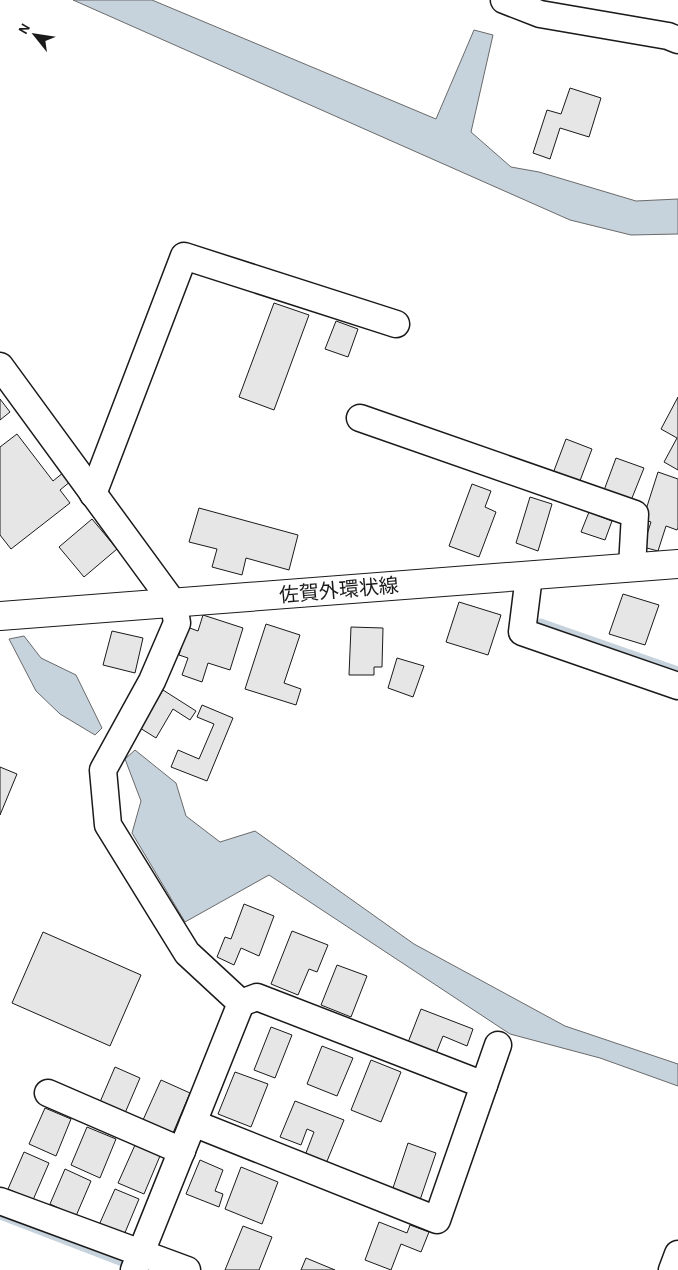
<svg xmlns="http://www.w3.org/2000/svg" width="678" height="1270" font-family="'Alegreya Sans','Noto Sans JP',sans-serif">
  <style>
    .water { fill: #c6d2dc; stroke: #6a6a6a }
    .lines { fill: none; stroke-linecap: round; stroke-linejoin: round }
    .stream { stroke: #c6d2dc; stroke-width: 7 }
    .building { fill: #e6e6e6; stroke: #1a1a1a }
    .minor-casing { stroke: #1a1a1a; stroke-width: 29 }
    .major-casing { stroke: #1a1a1a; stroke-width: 30 }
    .minor { stroke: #fff; stroke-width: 26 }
    .major { stroke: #fff; stroke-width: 28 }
    .labels { text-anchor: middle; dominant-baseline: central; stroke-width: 4; stroke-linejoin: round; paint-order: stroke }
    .street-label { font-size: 20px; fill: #1a1a1a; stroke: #fff }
  </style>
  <rect width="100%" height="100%" fill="#fff"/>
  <!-- water -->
  <g class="water">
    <polygon points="73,0 152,0 436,119 474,30 493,35 471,132 511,167 539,172 636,201 678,199 678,234 631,235 570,220"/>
    <polygon points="24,636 41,658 76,675 102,728 95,735 60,714 36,691 9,639"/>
    <polygon points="135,750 176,783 186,816 220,842 255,831 414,944 565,1026 678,1064 678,1086 600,1058 510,1034 269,875 185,922 132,833 141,801 125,759"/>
  </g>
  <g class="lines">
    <!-- stream -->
    <g class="stream">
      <polyline points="541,622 678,670"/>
      <polyline points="0,1216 130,1266"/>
    </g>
  </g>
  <!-- building -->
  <g class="building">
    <polygon points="570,88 601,98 589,137 560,128 550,159 533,153 547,110 561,114"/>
    <polygon points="274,303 309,315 274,410 239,397"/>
    <polygon points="336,321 358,329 348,357 325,349"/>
    <polygon points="678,397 678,470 664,462 677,438 661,429"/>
    <polygon points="0,399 10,412 0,420"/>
    <polygon points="17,434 53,481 64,472 71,481 60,490 70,503 11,549 0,535 0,447"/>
    <polygon points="566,439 592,449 578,486 552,476"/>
    <polygon points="616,458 644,468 630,503 603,493"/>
    <polygon points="658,472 678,479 678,528 677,530 666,526 658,551 643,547 651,522 643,519"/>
    <polygon points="472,484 491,491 485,507 496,512 479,557 449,546"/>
    <polygon points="530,497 552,504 538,551 516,543"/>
    <polygon points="199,508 298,535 289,570 246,558 242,575 212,567 217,549 189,542"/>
    <polygon points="589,512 612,521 605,540 581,532"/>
    <polygon points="92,519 117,549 84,577 59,547"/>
    <polygon points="623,594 659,605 645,645 609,634"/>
    <polygon points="459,602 501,615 488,655 446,642"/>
    <polygon points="203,615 243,628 230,670 208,663 202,682 182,675 188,658 179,655 187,627 198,631"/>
    <polygon points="266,624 300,635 284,683 301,689 296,705 245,689"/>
    <polygon points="351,627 383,628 382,667 374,667 374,675 349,675"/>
    <polygon points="112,631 143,638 135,673 103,665"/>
    <polygon points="397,658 424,666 413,697 388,688"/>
    <polygon points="163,690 196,711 190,720 173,709 156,738 140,728"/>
    <polygon points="202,705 233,718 207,781 171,767 178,750 199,759 214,724 197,717"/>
    <polygon points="0,767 17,774 0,815"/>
    <polygon points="244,904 274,916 259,956 241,948 234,965 217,957 225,937 231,939"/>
    <polygon points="292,931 328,945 317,972 309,969 298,995 271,984"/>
    <polygon points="43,932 141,975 110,1046 12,1003"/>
    <polygon points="337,965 367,976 351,1017 321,1005"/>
    <polygon points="421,1009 473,1029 467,1046 443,1036 435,1056 407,1045"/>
    <polygon points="271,1027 292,1035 275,1078 254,1070"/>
    <polygon points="322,1046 353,1058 337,1096 307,1084"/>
    <polygon points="371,1060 401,1072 381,1122 351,1110"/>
    <polygon points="115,1067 140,1078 125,1113 100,1102"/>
    <polygon points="235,1072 268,1084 251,1127 218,1114"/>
    <polygon points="161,1080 190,1093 173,1133 143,1120"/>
    <polygon points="295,1101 344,1120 325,1166 304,1158 314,1132 307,1129 301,1145 280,1137"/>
    <polygon points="45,1108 71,1119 56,1156 29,1144"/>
    <polygon points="87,1127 116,1139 100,1178 71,1165"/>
    <polygon points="408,1143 436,1153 420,1200 392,1191"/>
    <polygon points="135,1145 160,1156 144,1194 118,1183"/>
    <polygon points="24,1152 49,1163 33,1200 8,1189"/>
    <polygon points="200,1160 223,1170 215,1191 223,1194 219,1207 186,1194"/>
    <polygon points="241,1167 278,1182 262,1224 225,1209"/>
    <polygon points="65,1169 91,1181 76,1216 50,1204"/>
    <polygon points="115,1189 139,1199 124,1235 99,1225"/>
    <polygon points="379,1222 407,1233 410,1225 429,1232 421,1252 401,1244 391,1270 365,1260"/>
    <polygon points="243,1226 272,1237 259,1270 225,1270"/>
    <polygon points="306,1258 335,1270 301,1270"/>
  </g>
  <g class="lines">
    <defs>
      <g id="minor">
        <polyline points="504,0 540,14 668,36 678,40"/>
        <polyline points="0,366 174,604 177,623 152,681 103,770 108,825 187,953 241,1003 134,1270"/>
        <polyline points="360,418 635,514 632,567"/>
        <polyline points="93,494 184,256 396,324"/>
        <polyline points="529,576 522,632 678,686"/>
        <polyline points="241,1003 257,997 484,1085"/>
        <polyline points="48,1093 182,1151"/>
        <polyline points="193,1123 437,1220 498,1045"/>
        <polyline points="0,1201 187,1270"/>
        <polyline points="672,1270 678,1254"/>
      </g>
      <polyline id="major" points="0,616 678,564"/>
    </defs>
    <!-- minor casing -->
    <use href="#minor" class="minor-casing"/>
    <!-- major casing -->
    <use href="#major" class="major-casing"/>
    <!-- minor -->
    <use href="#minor" class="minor"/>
    <!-- major -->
    <use href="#major" class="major"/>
  </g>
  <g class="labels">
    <!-- street labels -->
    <g class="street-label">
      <text transform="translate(339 591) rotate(-5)">佐賀外環状線</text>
    </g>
  </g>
  <!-- north arrow -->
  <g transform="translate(35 35) rotate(300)" stroke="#ffffff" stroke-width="4" paint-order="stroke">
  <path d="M0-4L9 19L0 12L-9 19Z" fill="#1a1a1a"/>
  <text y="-8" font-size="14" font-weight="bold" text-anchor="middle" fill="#1a1a1a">N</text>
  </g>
</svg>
